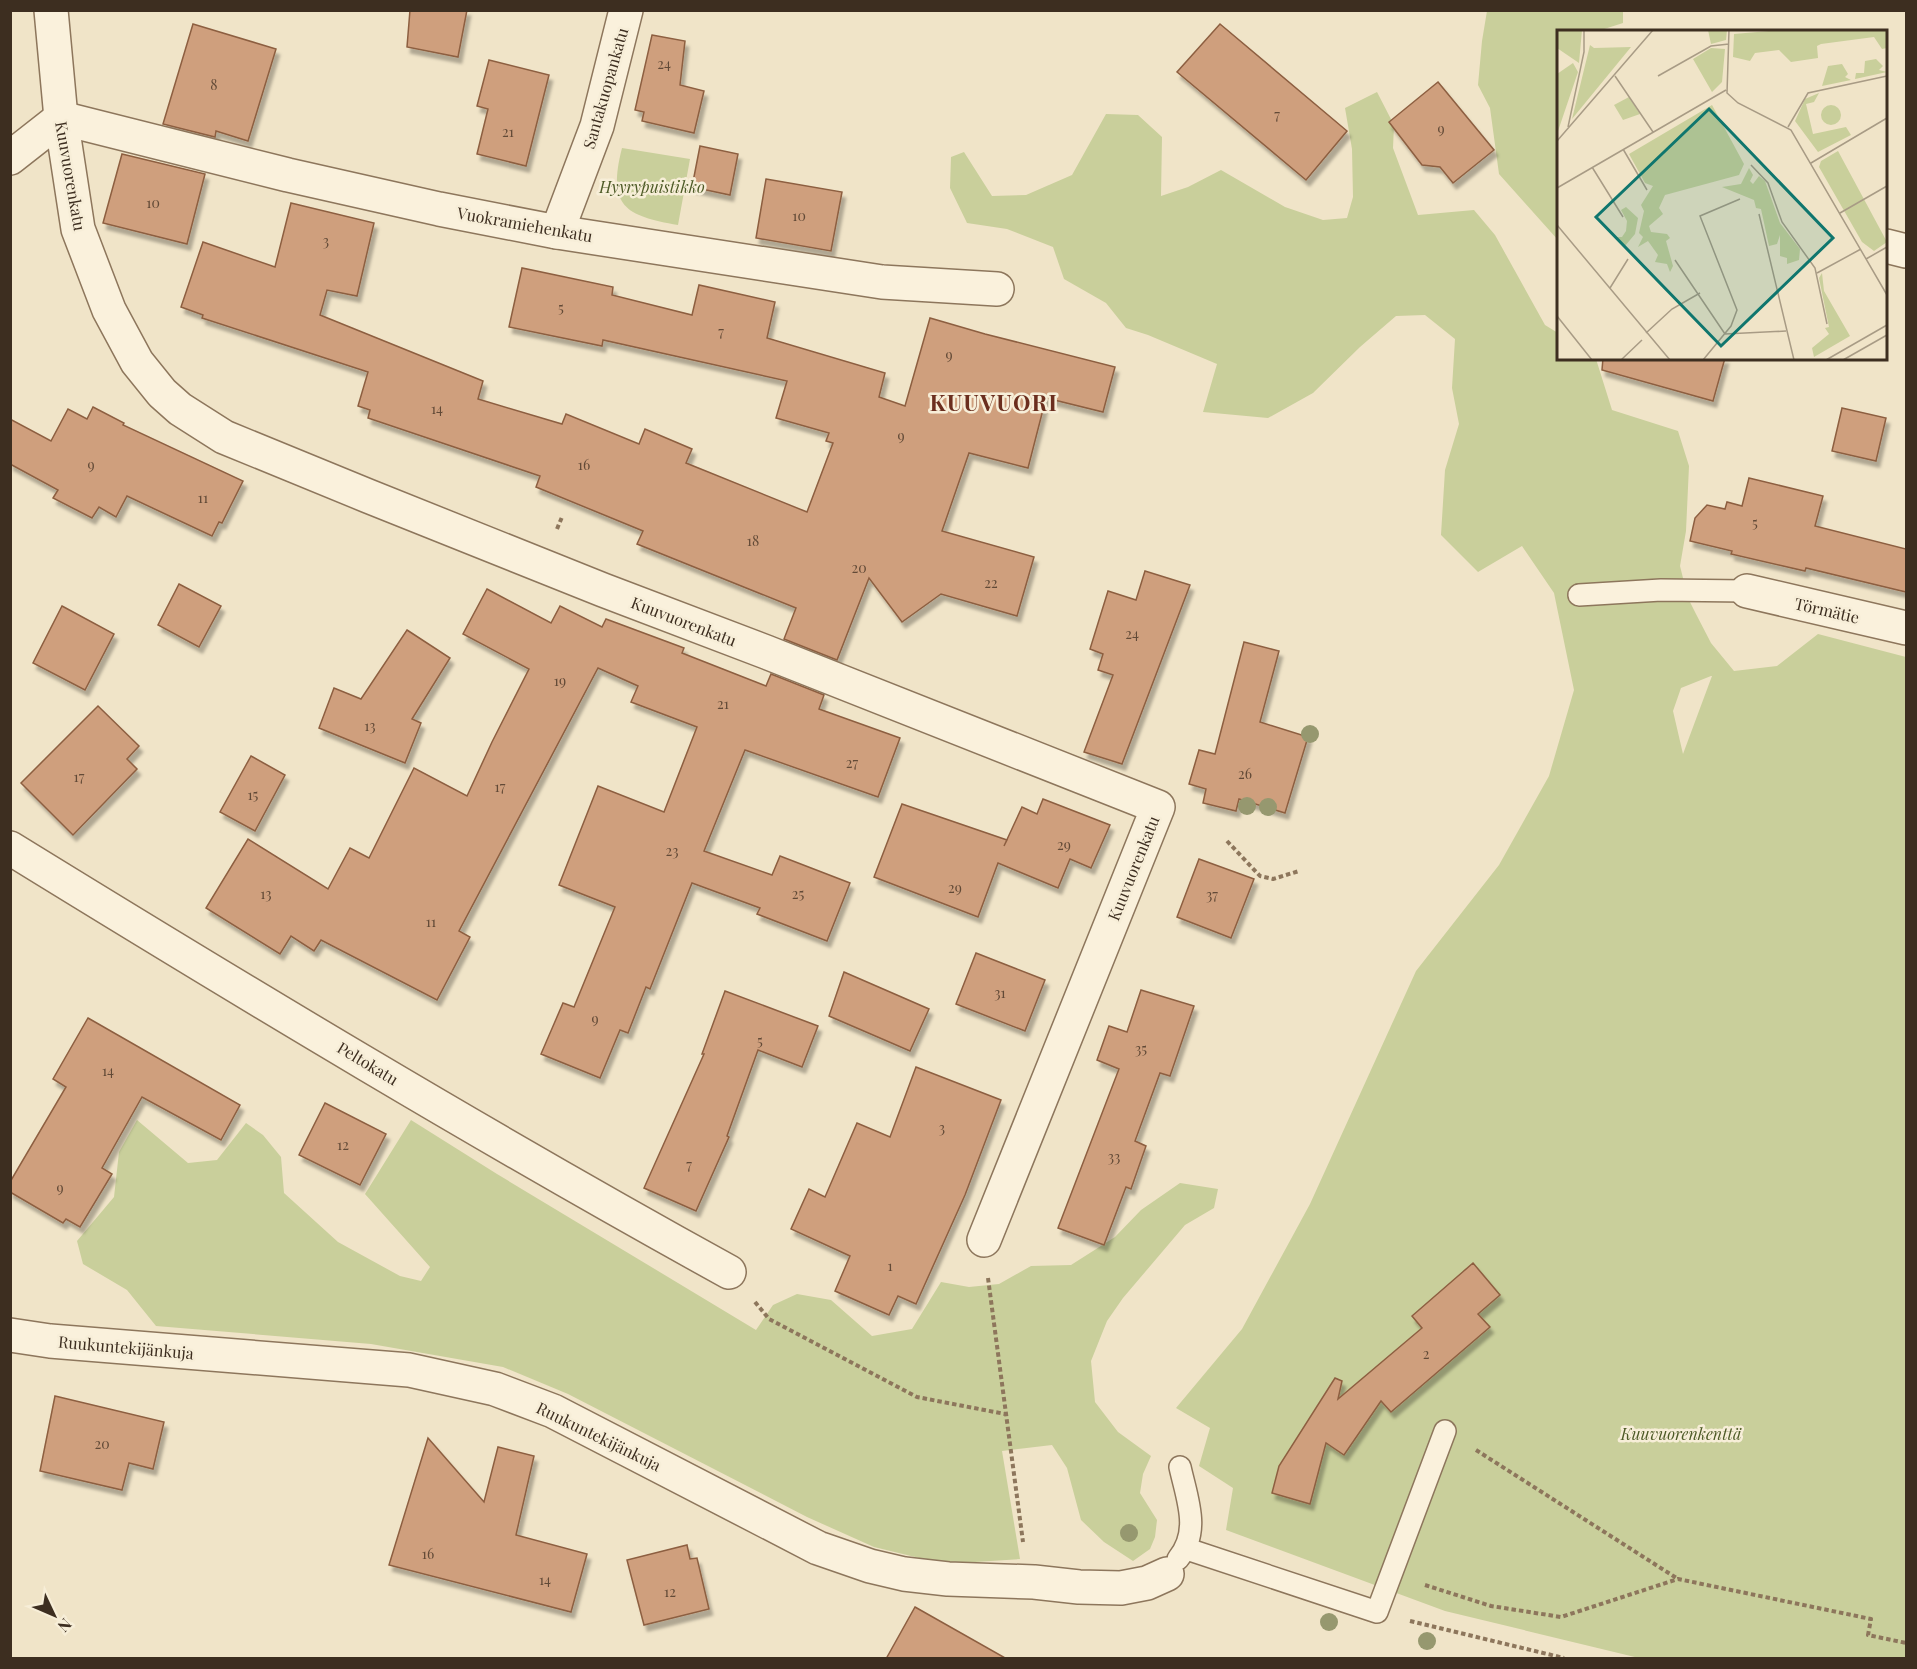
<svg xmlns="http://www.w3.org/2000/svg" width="1917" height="1669" font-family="'Playfair Display',serif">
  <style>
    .green { fill: #c9cf9b; fill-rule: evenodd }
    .building { fill: #cf9f7d; stroke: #8d5f41; stroke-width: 1.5; filter: url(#shadow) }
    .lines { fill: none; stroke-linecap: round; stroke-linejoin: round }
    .lane-casing { stroke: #8d765c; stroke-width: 24 }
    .street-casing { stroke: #8d765c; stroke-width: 36 }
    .path { stroke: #8d765c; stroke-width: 4; stroke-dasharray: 4.5 3; stroke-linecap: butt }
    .lane { stroke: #faf1dc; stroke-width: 21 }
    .street { stroke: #faf1dc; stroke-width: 33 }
    .tree { fill: #96986f }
    .labels { text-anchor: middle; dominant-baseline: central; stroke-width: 5; stroke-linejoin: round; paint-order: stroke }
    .number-label { font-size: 14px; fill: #624a37 }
    .street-label { font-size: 16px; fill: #3d2e20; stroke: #f7eed8 }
    .park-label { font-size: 16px; font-style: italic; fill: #4d5a26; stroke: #f7eed8 }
    .district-label { font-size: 22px; font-weight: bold; letter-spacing: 1.5px; fill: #6b2e1e; stroke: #f7eed8 }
    .inset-road { fill: none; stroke: #a89b85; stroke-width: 1.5 }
    .view { fill: #0f766e; fill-opacity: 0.15; stroke: #0f766e; stroke-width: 3 }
    .inset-edge { fill: none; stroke: #3d2e20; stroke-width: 3 }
  </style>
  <defs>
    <filter id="shadow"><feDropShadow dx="3.5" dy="6" stdDeviation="1.5" flood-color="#0004"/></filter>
  </defs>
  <rect width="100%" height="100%" fill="#f0e4c8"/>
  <!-- green -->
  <g class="green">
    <polygon points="1487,11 1623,11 1623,23 1598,31 1558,32 1558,240 1499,174 1490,108 1478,85 1482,41"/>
    <path d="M1377,92L1394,125L1393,148L1418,215L1474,210L1495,235L1545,325L1558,333V358L1596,359L1612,410L1678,431L1689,466L1686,531L1680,566L1688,598L1696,614L1711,643L1734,671L1777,666L1818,634L1906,657V1658H1639L1445,1611L1226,1530L1233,1488L1199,1466L1210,1428L1176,1408L1242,1329L1310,1204L1416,971L1499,865L1549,776L1574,690L1554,593L1522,546L1478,572L1441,535L1445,470L1459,424L1452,388L1455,339L1425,315L1396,316L1360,347L1313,393L1268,418L1203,412L1217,364L1148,335L1126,328L1106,303L1064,279L1053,247L1007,229L967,223L950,188L951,157L964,152L992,196L1026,195L1072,175L1106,114L1138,115L1162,137L1161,196L1188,187L1221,170L1285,207L1323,220L1347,218L1353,197L1352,149L1345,108ZM1711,676H1712L1683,754L1673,711L1681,688Z"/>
    <path d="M622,148L690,159L678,225C625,216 607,206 622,148Z"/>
    <polygon points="137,1120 188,1163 217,1160 246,1123 263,1135 281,1157 284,1193 338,1242 400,1276 421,1281 430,1267 365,1194 411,1120 497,1174 756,1330 773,1305 797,1294 831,1300 872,1336 912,1329 941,1282 969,1287 999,1284 1031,1266 1071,1265 1115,1237 1141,1210 1180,1183 1218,1189 1214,1208 1185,1225 1123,1298 1107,1321 1091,1361 1095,1402 1118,1432 1151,1456 1143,1474 1140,1493 1157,1520 1155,1537 1150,1549 1133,1561 1104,1542 1081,1520 1067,1468 1052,1445 1002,1451 1020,1559 944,1564 874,1547 807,1517 568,1394 503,1367 371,1344 156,1326 127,1290 83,1264 77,1241 114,1197 119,1152"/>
  </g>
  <!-- building -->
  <g class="building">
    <polygon points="410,10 467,10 458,57 407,47"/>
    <polygon points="193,24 276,49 248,141 216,131 215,137 163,124"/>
    <polygon points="1220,24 1347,131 1306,180 1177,72"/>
    <polygon points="652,35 685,41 680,85 704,91 694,133 642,121 644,112 635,110"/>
    <polygon points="489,60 549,75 526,166 477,154 488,109 477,106"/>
    <polygon points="1438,82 1494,150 1453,183 1440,167 1422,165 1389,122"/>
    <polygon points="700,146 738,154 730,195 692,187"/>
    <polygon points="122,154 205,174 187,244 103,223"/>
    <polygon points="766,179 842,192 831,251 756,238"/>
    <polygon points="291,203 374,223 357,296 327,290 320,315 483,381 478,399 562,424 566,414 639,444 645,429 692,449 686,463 807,512 833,443 826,441 829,433 776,418 787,381 603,340 602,346 509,327 522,268 613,287 612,295 692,315 699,285 775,302 767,338 885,373 879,397 905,406 930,318 985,334 1115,367 1103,412 1046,398 1028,468 969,453 942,531 1034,557 1017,616 941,594 902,622 869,578 837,660 784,639 796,608 637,544 643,531 536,487 540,476 368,418 370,410 358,406 368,372 202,318 203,315 181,307 203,242 275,267"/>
    <polygon points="1603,358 1725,358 1713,401 1602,370"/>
    <polygon points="93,407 124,423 123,425 243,481 222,523 219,522 212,536 127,496 116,517 99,507 92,518 53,498 58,490 10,464 10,419 51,441 68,409 87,419"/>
    <polygon points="1842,408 1886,418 1876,461 1832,451"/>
    <polygon points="1749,478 1823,496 1815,526 1906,549 1906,592 1806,568 1805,571 1731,554 1732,551 1690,541 1695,518 1707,505 1725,509 1727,502 1742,506"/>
    <polygon points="1145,571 1190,585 1122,764 1084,752 1113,675 1098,670 1103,654 1090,649 1108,591 1136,600"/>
    <polygon points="179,584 221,606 199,647 158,625"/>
    <polygon points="487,589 551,623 560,606 602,627 606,619 684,648 682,653 766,686 771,674 824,695 819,709 900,738 878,797 745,750 704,851 772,875 780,856 850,883 827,941 757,914 760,908 692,883 650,989 646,987 628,1033 620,1030 600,1078 541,1054 563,1003 574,1007 615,907 559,885 598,786 664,812 697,727 631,702 638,686 598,668 459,931 470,937 437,1000 321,940 314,951 291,936 280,954 206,908 248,839 328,889 350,848 369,858 414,768 467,796 492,742 529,669 463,634"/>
    <polygon points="62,606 114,634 85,690 33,663"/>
    <polygon points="407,630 450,658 412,719 421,723 405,763 319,728 334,688 361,699"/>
    <polygon points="1244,642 1279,651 1260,722 1308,737 1285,813 1239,799 1236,811 1203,803 1206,789 1189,784 1199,750 1215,754"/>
    <polygon points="98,706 139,746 127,759 137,769 73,835 21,783"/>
    <polygon points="251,756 285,775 255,831 220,812"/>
    <polygon points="1043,799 1110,825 1091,868 1070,859 1058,888 998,863 978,917 874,877 902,804 1007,840 1004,846 1022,807 1037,814"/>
    <polygon points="1199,859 1254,879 1231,938 1177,917"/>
    <polygon points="976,953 1045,980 1025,1031 956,1004"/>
    <polygon points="844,972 929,1009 910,1051 829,1016"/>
    <polygon points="1141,990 1194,1006 1170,1076 1160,1073 1135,1141 1146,1146 1131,1189 1126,1187 1104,1245 1058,1228 1119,1069 1097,1060 1109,1026 1127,1032"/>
    <polygon points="725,991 818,1026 802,1067 758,1050 727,1136 729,1137 696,1211 644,1188 704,1054 702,1054"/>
    <polygon points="88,1018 240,1105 221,1140 142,1097 102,1168 112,1174 80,1227 66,1219 63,1223 10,1192 10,1182 66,1087 53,1079"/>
    <polygon points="916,1067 1001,1100 965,1195 916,1304 898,1296 889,1315 835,1291 850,1256 791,1229 809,1189 825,1197 857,1123 890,1137"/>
    <polygon points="325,1103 386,1134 360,1185 299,1155"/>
    <polygon points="1473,1263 1500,1295 1478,1314 1490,1327 1391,1412 1381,1401 1344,1455 1326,1443 1310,1504 1272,1493 1279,1466 1335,1378 1342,1381 1338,1399 1422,1328 1412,1316"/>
    <polygon points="55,1396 164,1422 153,1469 129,1463 122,1490 40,1471"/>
    <polygon points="428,1438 484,1502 498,1447 534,1456 516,1535 587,1554 571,1612 389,1565"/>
    <polygon points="687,1545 690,1559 697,1558 709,1609 644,1625 627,1560"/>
    <polygon points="915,1607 1007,1659 886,1659"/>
  </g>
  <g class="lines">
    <defs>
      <g id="lane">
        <polyline points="1579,595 1661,590 1747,591"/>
        <polyline points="1187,1549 1377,1612 1445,1431"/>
        <path d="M1178,1559C1201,1531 1187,1499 1180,1467"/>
      </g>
      <g id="street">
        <polyline points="51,10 61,118 78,229 109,310 137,362 162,393 180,409 224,437 368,496 603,590 766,652 1158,807 984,1240"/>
        <polyline points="61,118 288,175 439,209 557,232 882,282 997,289"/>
        <polyline points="10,158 61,118"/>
        <polyline points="557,232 597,126 626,10"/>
        <polyline points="1886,246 1906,251"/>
        <polyline points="1747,591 1906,628"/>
        <path d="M10,848C247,994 486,1138 729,1272"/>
        <polyline points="10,1335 50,1341 409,1370 495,1389 553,1411 818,1548 870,1566 904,1574 948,1579 1034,1582 1079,1587 1121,1588 1147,1583 1167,1574"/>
      </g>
    </defs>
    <!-- lane casing -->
    <use href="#lane" class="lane-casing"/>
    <!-- street casing -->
    <use href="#street" class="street-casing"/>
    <!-- path -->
    <g class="path">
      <polyline points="557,529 562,517"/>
      <polyline points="1227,841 1260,876 1273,879 1299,871"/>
      <polyline points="988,1278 1023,1542"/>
      <polyline points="755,1302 769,1319 917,1397 1005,1414"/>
      <polyline points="1476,1450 1678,1579"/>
      <polyline points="1425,1585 1491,1606 1561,1617 1678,1579 1871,1619 1868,1635 1906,1643"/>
      <polyline points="1410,1621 1564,1658"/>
    </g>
    <!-- lane -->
    <use href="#lane" class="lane"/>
    <!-- street -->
    <use href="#street" class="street"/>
  </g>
  <!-- trees -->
  <g class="tree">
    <circle cx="1310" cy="734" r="9"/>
    <circle cx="1247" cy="806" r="9"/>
    <circle cx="1268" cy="807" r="9"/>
    <circle cx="1129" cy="1533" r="9"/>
    <circle cx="1329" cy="1622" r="9"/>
    <circle cx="1427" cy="1641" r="9"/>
  </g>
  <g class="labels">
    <!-- number labels -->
    <g class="number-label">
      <text x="664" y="63">24</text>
      <text x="214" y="84">8</text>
      <text x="1277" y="114">7</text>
      <text x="1441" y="128">9</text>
      <text x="508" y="131">21</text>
      <text x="153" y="202">10</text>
      <text x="799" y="215">10</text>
      <text x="326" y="240">3</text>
      <text x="561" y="307">5</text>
      <text x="721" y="331">7</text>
      <text x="949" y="354">9</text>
      <text x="437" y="408">14</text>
      <text x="901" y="435">9</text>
      <text x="91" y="464">9</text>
      <text x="584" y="464">16</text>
      <text x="203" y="497">11</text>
      <text x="1755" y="522">5</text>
      <text x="753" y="540">18</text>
      <text x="859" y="567">20</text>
      <text x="991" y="582">22</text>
      <text x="1132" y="633">24</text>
      <text x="560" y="680">19</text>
      <text x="723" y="703">21</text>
      <text x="370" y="725">13</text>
      <text x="852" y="762">27</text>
      <text x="1245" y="773">26</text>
      <text x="79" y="776">17</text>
      <text x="500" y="786">17</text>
      <text x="253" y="794">15</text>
      <text x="1064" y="844">29</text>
      <text x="672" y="850">23</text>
      <text x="955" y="887">29</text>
      <text x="266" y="893">13</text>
      <text x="798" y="893">25</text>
      <text x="1212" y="894">37</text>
      <text x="431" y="921">11</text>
      <text x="1000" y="992">31</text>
      <text x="595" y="1018">9</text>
      <text x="760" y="1040">5</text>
      <text x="1141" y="1048">35</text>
      <text x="108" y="1070">14</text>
      <text x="942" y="1127">3</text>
      <text x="343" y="1144">12</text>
      <text x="1114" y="1156">33</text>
      <text x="689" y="1164">7</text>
      <text x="60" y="1187">9</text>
      <text x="890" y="1265">1</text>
      <text x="1426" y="1353">2</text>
      <text x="102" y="1443">20</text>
      <text x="428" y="1553">16</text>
      <text x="545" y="1579">14</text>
      <text x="670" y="1591">12</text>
    </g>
    <!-- street labels -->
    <g class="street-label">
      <text transform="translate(605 88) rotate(-74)">Santakuopankatu</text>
      <text transform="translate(71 176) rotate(80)">Kuuvuorenkatu</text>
      <text transform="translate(525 224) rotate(10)">Vuokramiehenkatu</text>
      <text transform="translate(1827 610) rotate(13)">Törmätie</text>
      <text transform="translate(684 621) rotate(21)">Kuuvuorenkatu</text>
      <text transform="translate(1133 868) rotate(-68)">Kuuvuorenkatu</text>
      <text transform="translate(368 1063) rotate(31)">Peltokatu</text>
      <text transform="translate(126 1347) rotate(5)">Ruukuntekijänkuja</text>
      <text transform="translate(599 1436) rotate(26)">Ruukuntekijänkuja</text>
    </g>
    <!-- park labels -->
    <g class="park-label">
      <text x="652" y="186">Hyyrypuistikko</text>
      <text x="1681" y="1433">Kuuvuorenkenttä</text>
    </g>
    <!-- district labels -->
    <g class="district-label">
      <text x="994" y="402">KUUVUORI</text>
    </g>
  </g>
  <!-- overview -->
  <g transform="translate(1557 30)">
    <rect width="330" height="330" fill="#f0e4c8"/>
    <path d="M0,0H25L22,33L0,18ZM151,0H170L169,10L154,14ZM223,0H330V18L325,19L317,7L264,14L260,16L261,28L234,32L222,20L198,23L193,31L176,27L177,4ZM33,15L37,18L74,17L15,89ZM154,18L168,19L165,52L155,62L136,29ZM319,29L326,36L322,40L330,42L298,49L299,43H307L308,31ZM16,33L21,42L0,104V44ZM285,34L291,44L288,47L294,50L265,56L271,36ZM262,63L257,72L249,74L256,104L289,97L294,105L261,122L238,91L248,69ZM72,67L83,84L66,90L57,75ZM264 85a10 10 0 1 1 20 0a10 10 0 1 1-20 0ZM155,75L187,134L182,145L108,165L102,178L106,184L92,196L94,202L110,204L113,208L109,211L116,236L113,242L110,234L98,232L101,225L91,211L81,217L86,207L82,203L87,181L84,175L96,156L88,153L72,124ZM281,121L330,212L317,221L305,212L262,137L264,131ZM192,138L196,145L193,151L196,154L202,146L208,151L223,193L243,219L242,230L230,234V228L223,226V205L220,214L212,216L204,179L199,178L197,170L165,157L184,154ZM69,177L81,188L78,204L68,216L58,207H65L69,201L70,191L64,180ZM265,243L267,261L293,306L257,327L255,318L272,304L268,298L272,297L262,248Z" fill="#c9cf9b"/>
    <path class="inset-road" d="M172,0L170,63L181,73L234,100L330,265M172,0H207M58,46L96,102M101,46L154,16L172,14M11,97L27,22V0M231,97L251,63L330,46M0,111L96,0M66,119L90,160M254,133L330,88M194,135L211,153L225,192L258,238L270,294M35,137L66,187M0,158L169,60M283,183L330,156M202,184L237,330M0,195L113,330M309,229L330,217M118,230L168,304M260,243L304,219M53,258L71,229M0,286L35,330M89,303L115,279L143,263M168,304L229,301M64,330L85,310M146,330L174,296L180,280L143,186L183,169M269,330L330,295M286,330L330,305"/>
    <path class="view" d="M152,79L276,208L164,316L39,187Z"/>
    <rect width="330" height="330" class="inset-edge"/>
  </g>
  <!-- border -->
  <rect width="1917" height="1669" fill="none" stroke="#3d2e20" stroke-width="24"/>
  <!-- north arrow -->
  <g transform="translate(54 1615) rotate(134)" stroke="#f7eed8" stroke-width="4.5" paint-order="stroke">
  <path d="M0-4.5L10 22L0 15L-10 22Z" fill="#3d2e20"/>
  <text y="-9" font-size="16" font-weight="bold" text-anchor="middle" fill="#3d2e20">N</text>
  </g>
</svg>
